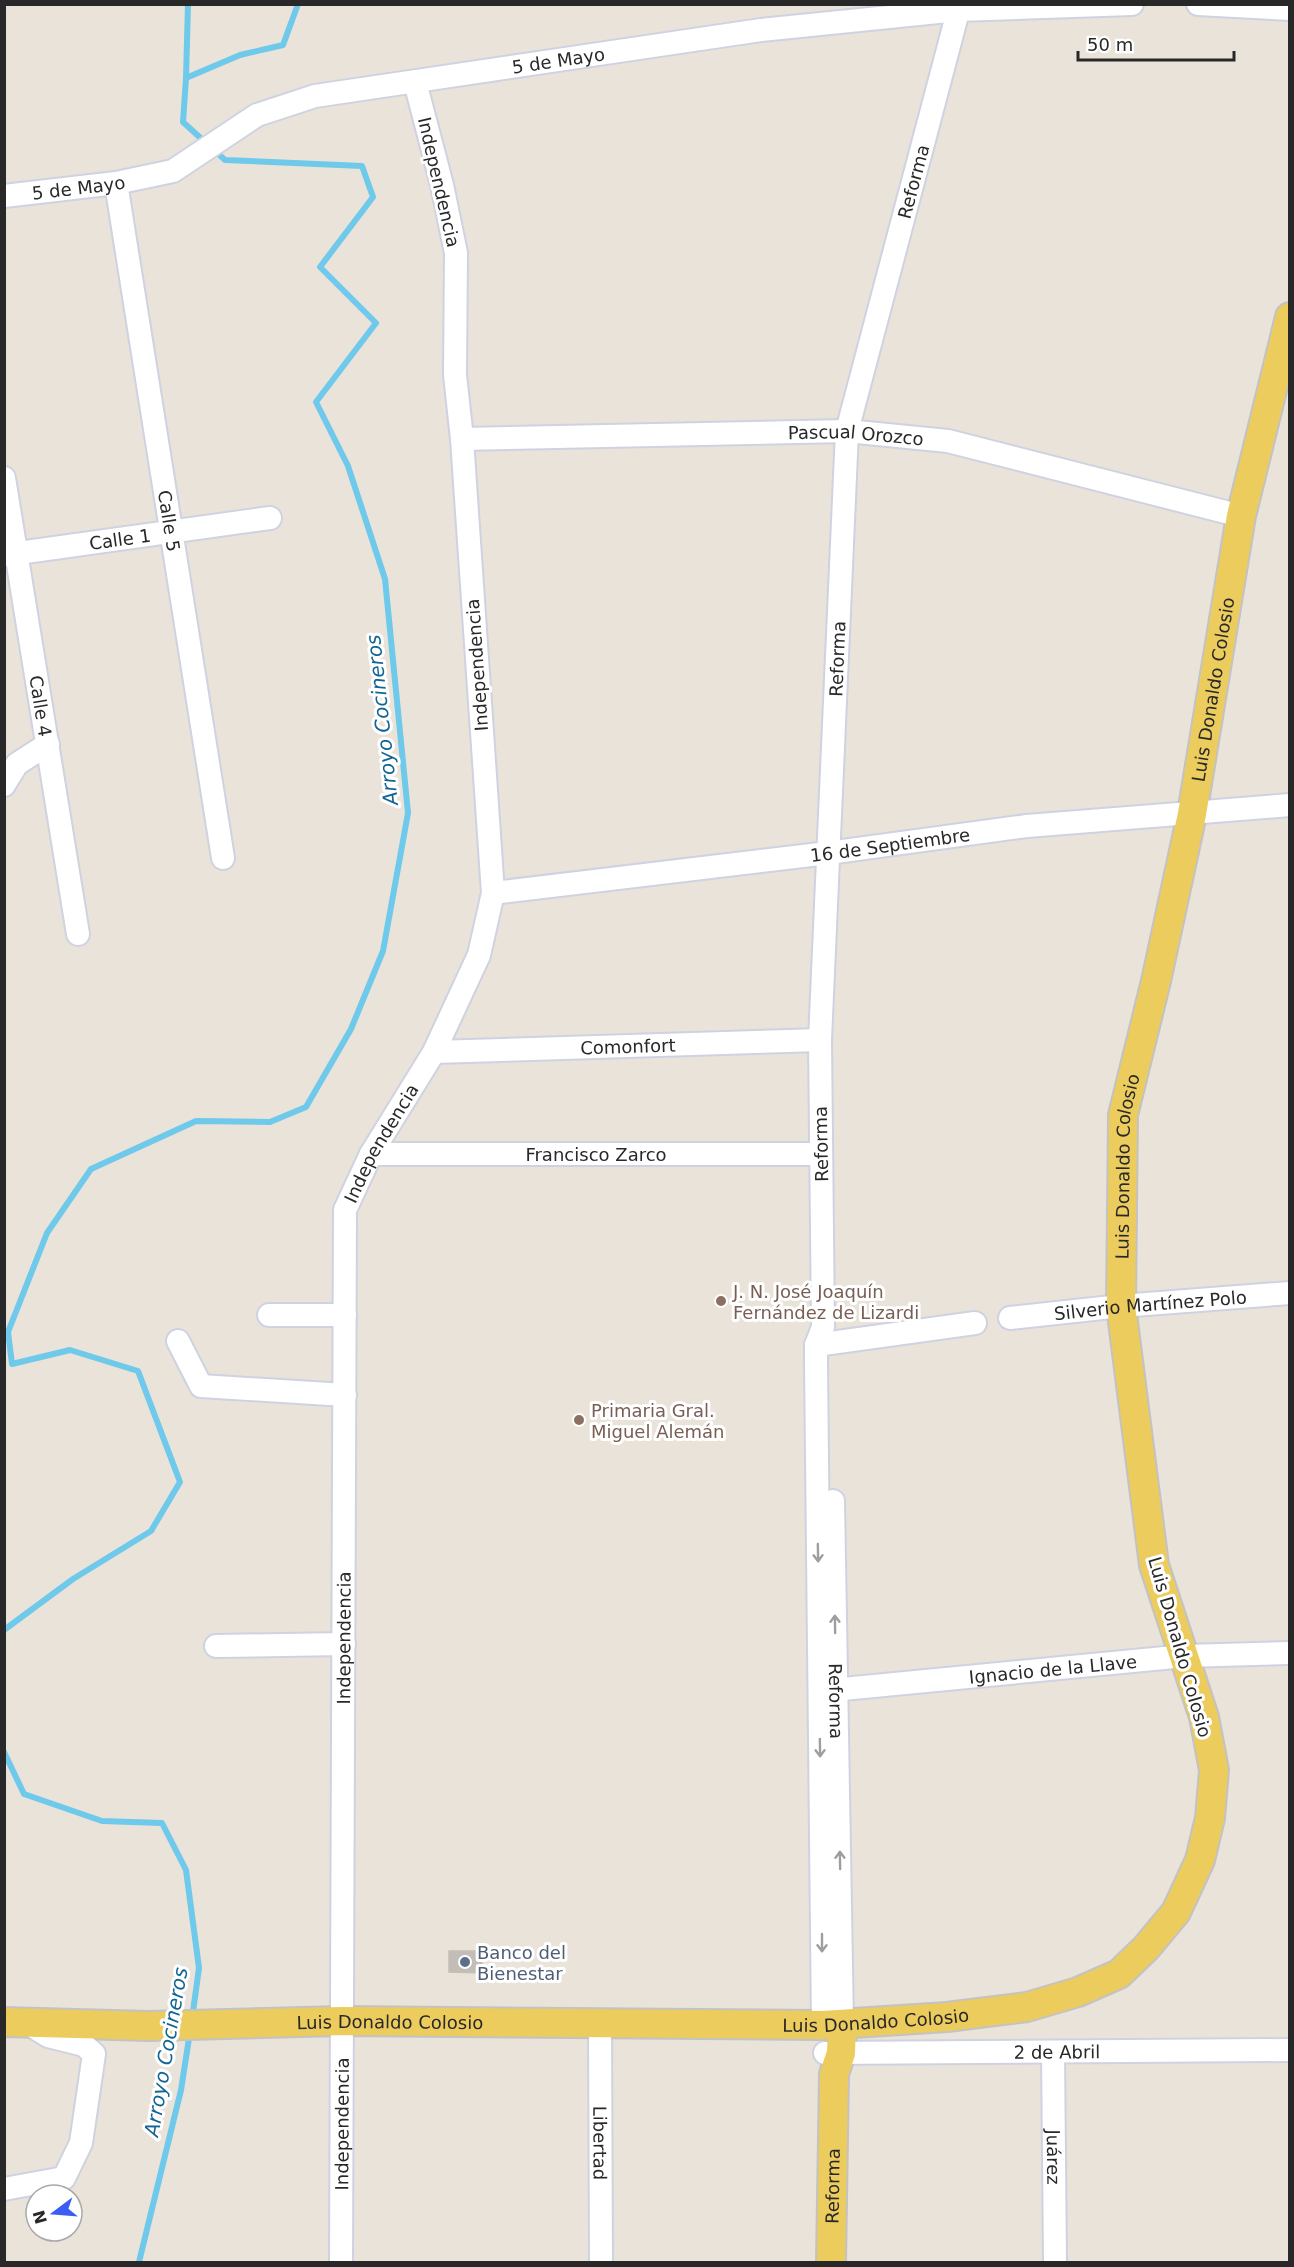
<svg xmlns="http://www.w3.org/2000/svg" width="1294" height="2267" font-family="'DejaVu Sans',sans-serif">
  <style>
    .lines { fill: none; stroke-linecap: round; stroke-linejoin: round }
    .stream { stroke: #6ec9eb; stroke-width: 6 }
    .building { fill: #c2bdb7; stroke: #c5bfb4; stroke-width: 1.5 }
    .minor-casing { stroke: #cfd2e1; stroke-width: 26 }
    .major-casing { stroke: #c3c3c3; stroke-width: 32 }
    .minor { stroke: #fff; stroke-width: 22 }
    .major { stroke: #eccc5d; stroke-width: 28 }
    .oneway { stroke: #9e9e9e }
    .education-dot { fill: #8d6e63; stroke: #fff; stroke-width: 2 }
    .service-dot { fill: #5c6f8a; stroke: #fff; stroke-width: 2 }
    .labels { text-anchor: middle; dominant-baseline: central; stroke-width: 6; stroke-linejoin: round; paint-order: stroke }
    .street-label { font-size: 18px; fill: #282828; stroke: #fff }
    .education-label { font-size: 18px; fill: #785e54; stroke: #fff; text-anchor: start }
    .service-label { font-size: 18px; fill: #4e5e75; stroke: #fff; text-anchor: start }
    .water-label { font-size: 20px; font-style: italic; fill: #106594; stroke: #fff }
  </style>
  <rect width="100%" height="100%" fill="#eae3da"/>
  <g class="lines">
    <!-- stream -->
    <g class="stream">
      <polyline points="186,78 188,4"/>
      <polyline points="206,143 183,122 186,78 240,55 283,45 298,4"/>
      <polyline points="4,1630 73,1579 151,1531 180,1482 138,1371 70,1350 12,1364 8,1332 47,1233 91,1169 196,1121 270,1122 306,1107 351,1029 383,951 408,813 385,579 348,466 316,402 376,323 320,267 373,197 362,166 225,160 214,150"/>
      <polyline points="4,1752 24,1794 102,1821 162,1823 186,1870 199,1968 192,2019"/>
      <polyline points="139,2262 181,2090 190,2032"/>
    </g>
  </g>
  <!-- building -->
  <polygon class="building" points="449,1951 482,1951 482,1973 449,1972"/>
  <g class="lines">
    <defs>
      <g id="minor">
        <polyline points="1198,4 1290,9"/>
        <path id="s1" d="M116,183L223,858"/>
        <path id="s2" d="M4,196L116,183L173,171L257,115L315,96L761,30L958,10L1132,4"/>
        <path id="s3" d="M462,439L847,431L948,441L1241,516"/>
        <path id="s4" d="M4,478L78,934"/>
        <path id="s5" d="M4,555L270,518"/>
        <polyline points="4,785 17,764 48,744"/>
        <path id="s6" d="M493,893L828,853L1027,826L1290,805"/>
        <path id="s7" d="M434,1052L820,1040"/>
        <path id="s8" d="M371,1154H821"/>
        <polyline points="269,1315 345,1315"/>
        <path id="s9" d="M1010,1318L1121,1306L1290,1293"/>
        <polyline points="178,1341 201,1386 345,1395"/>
        <polyline points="816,1345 975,1323"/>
        <path id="s10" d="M833,1501L842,2024"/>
        <polyline points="216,1646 344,1644"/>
        <path id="s11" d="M822,1691L1185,1656L1290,1653"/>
        <path id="s12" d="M600,2023L601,2262"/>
        <path id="s13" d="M823,2025L816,1363V1345L823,1327L820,1040L847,431L960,4"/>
        <path id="s14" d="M1053,2052L1055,2262"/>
        <path id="s15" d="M825,2053L1290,2050"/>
        <polyline points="4,2189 64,2178 81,2143 94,2054 84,2045 48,2036 27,2023"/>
        <path id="s16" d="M341,2262L345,1210L371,1154L434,1052L479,955L493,893L462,439L455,375L456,253L442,185L415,82"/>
      </g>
      <g id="major">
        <path id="s17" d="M4,2022L149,2026L342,2021L823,2025L947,2017L1027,2007L1078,1992L1119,1974L1146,1948L1176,1912L1200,1860L1210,1818L1214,1770L1204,1717L1154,1565L1121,1306L1123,1115L1156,981L1192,814L1241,516L1290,317"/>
        <path id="s18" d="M831,2262L834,2074L841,2053L842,2024"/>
      </g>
    </defs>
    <!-- minor casing -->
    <use href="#minor" class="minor-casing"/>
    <!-- major casing -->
    <use href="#major" class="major-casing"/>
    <!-- minor -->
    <use href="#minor" class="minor"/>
    <!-- major -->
    <use href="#major" class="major"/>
  </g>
  <!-- one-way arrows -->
  <defs><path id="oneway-shaft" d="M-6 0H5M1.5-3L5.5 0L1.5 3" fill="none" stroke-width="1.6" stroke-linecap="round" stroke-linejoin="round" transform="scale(1.5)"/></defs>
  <g class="oneway">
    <use href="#oneway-shaft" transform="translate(818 1553) rotate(89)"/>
    <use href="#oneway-shaft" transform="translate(835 1624) rotate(-91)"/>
    <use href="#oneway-shaft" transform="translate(820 1748) rotate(89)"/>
    <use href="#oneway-shaft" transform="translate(840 1860) rotate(-91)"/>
    <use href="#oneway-shaft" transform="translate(822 1943) rotate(90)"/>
  </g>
  <!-- markers -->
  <g class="education-dot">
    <circle cx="721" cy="1301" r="6"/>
    <circle cx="579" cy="1420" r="6"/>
  </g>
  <circle class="service-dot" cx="465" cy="1962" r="6"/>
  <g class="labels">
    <!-- street labels -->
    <g class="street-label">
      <text stroke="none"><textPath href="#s2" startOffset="579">5 de Mayo</textPath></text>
      <text stroke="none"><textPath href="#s13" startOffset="1854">Reforma</textPath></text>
      <text transform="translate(439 182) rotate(77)">Independencia</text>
      <text stroke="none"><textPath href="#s2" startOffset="75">5 de Mayo</textPath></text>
      <text stroke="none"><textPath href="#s3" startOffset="394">Pascual Orozco</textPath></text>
      <text stroke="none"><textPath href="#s1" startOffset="342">Calle 5</textPath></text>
      <text stroke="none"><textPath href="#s5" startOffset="117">Calle 1</textPath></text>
      <text stroke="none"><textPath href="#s13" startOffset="1368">Reforma</textPath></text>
      <text transform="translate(477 665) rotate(-94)">Independencia</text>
      <text stroke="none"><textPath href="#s17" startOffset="2456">Luis Donaldo Colosio</textPath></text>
      <text stroke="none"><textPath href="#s4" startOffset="231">Calle 4</textPath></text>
      <text stroke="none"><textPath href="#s6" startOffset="400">16 de Septiembre</textPath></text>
      <text stroke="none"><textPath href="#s7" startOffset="194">Comonfort</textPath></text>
      <text stroke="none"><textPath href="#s16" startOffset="1128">Independencia</textPath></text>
      <text transform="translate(821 1144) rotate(-91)">Reforma</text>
      <text stroke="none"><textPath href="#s8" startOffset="225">Francisco Zarco</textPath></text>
      <text stroke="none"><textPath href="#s17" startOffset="1970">Luis Donaldo Colosio</textPath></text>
      <text stroke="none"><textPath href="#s9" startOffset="141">Silverio Martínez Polo</textPath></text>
      <text stroke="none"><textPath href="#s16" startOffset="624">Independencia</textPath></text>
      <text transform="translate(1180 1647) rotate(74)">Luis Donaldo Colosio</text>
      <text stroke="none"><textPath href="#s11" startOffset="232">Ignacio de la Llave</textPath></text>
      <text stroke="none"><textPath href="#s10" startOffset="200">Reforma</textPath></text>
      <text stroke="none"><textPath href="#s17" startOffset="872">Luis Donaldo Colosio</textPath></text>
      <text stroke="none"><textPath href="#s17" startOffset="386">Luis Donaldo Colosio</textPath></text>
      <text stroke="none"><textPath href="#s15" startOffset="232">2 de Abril</textPath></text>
      <text stroke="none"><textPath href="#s16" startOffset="138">Independencia</textPath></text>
      <text stroke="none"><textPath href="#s12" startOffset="120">Libertad</textPath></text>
      <text stroke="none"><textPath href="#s14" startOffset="105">Juárez</textPath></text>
      <text stroke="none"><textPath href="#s18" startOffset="76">Reforma</textPath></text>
    </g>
    <!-- education labels -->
    <g class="education-label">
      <text x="733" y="1291">J. N. José Joaquín<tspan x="733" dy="21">Fernández de Lizardi</tspan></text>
      <text x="591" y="1410">Primaria Gral.<tspan x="591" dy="21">Miguel Alemán</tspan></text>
    </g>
    <!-- service labels -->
    <g class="service-label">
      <text x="477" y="1952">Banco del<tspan x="477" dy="21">Bienestar</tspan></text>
    </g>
    <!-- water labels -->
    <g class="water-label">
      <text transform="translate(382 720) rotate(-96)">Arroyo Cocineros</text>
      <text transform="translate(166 2052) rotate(-80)">Arroyo Cocineros</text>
    </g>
  </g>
  <!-- border -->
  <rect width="1294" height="2267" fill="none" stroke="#282828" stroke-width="12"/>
  <!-- north arrow -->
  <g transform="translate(54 2213) rotate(254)"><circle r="28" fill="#ffffff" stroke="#a9a9a9" stroke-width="1.5"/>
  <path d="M0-4.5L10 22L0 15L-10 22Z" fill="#3c5df5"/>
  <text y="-9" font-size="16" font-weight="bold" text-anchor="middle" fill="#282828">N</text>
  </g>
  <!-- scale -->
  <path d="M1078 51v9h156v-9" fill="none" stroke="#282828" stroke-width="3"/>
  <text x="1087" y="51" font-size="18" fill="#282828" stroke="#ffffff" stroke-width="4.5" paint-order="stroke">50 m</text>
</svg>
